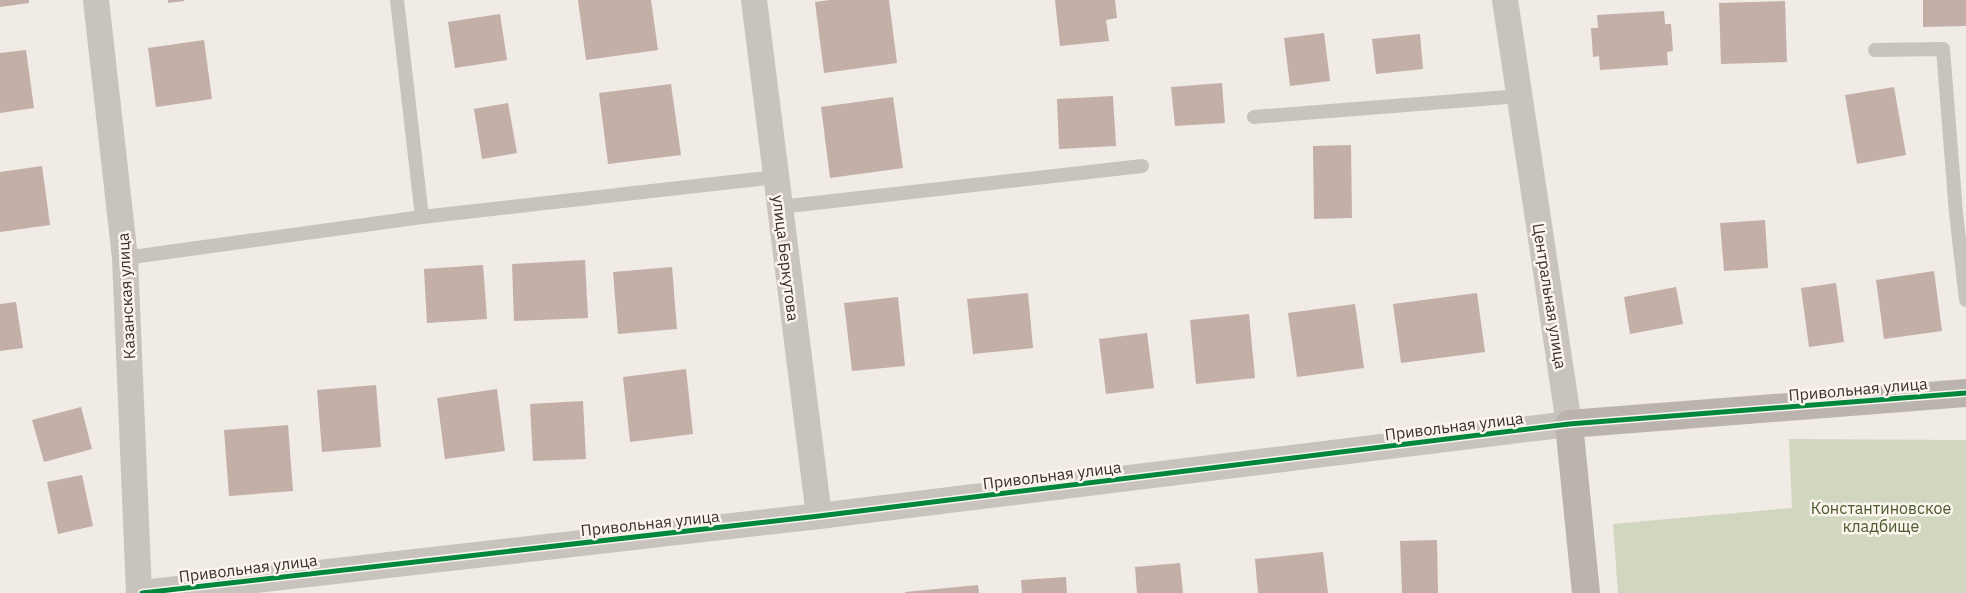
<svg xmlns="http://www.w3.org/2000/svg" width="1966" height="593" font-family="'IBM Plex Sans',sans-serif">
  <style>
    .green { fill: #d1d6bf }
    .building { fill: #c3afa7 }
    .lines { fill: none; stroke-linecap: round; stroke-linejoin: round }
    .lane { stroke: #c9c3be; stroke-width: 14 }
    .street { stroke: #c9c3be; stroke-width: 26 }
    .secondary { stroke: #bab3ae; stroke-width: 28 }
    .cycleway-casing { stroke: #fbf5ee; stroke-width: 8 }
    .cycleway { stroke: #00873e; stroke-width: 5 }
    .labels { text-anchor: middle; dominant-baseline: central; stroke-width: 5; stroke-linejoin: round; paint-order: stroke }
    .street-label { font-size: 16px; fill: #3b302b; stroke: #fbf5ee }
    .park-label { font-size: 16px; fill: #4a5a2e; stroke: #fbf5ee }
  </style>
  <rect width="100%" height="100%" fill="#f0ebe5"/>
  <!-- green -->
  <polygon class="green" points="1789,439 1966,440 1966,593 1618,593 1613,524 1792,508"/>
  <!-- building -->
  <g class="building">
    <polygon points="0,0 29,0 29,3 0,7"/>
    <polygon points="168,0 184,0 184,1 168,3"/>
    <polygon points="578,0 651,0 658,50 586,60"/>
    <polygon points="830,0 889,0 897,63 824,73 815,2"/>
    <polygon points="1055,0 1115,0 1117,18 1106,20 1109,41 1060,46"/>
    <polygon points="1923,0 1966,0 1966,26 1923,27"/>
    <polygon points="1785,1 1787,62 1721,64 1719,3"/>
    <polygon points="1664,11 1665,24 1671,24 1672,37 1673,51 1667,52 1668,65 1600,70 1599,56 1593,57 1591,28 1598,28 1597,15"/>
    <polygon points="500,14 507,60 455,68 448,22"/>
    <polygon points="1324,33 1330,81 1290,86 1284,38"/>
    <polygon points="1420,34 1423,69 1376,74 1372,39"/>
    <polygon points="204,40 212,99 156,107 148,48"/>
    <polygon points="26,50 34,108 0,113 0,53"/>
    <polygon points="1222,83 1225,123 1175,126 1171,87"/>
    <polygon points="671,84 681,155 608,164 599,93"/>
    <polygon points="1894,87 1906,155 1857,164 1845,95"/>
    <polygon points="1113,96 1116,146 1059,149 1057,99"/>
    <polygon points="893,97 903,168 830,178 821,107"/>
    <polygon points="508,103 517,153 482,159 474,109"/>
    <polygon points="1351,145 1352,218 1314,219 1313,146"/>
    <polygon points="42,166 50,225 0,232 0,172"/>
    <polygon points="1765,220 1768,268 1724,271 1720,223"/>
    <polygon points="585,260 588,318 514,321 512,264"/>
    <polygon points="483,265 487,319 427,323 424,269"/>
    <polygon points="672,267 677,329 618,334 613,272"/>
    <polygon points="1934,271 1942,331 1884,339 1876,280"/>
    <polygon points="1836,283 1844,342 1809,347 1801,288"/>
    <polygon points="1676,287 1683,324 1630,334 1624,297"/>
    <polygon points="1028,293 1033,348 973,354 967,299"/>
    <polygon points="1477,293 1485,352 1401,363 1393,304"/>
    <polygon points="898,297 905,366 852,371 844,303"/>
    <polygon points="16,302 23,348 0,351 0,304"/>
    <polygon points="1355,304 1364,368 1297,377 1288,313"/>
    <polygon points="1249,314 1255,378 1196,384 1190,320"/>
    <polygon points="1147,333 1154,388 1106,394 1099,339"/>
    <polygon points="686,369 693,434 630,442 623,377"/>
    <polygon points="376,385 381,447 322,452 317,390"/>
    <polygon points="497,389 505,451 445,459 437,398"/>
    <polygon points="583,401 586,459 533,461 530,404"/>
    <polygon points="81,407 92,449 44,462 32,420"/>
    <polygon points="288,425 293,491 229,496 224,430"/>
    <polygon points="82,475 93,526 58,534 47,482"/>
    <polygon points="1437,540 1438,593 1402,593 1400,541"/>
    <polygon points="1323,552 1328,593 1258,593 1255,559"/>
    <polygon points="1180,563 1183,593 1137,593 1135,567"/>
    <polygon points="1066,577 1067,593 1022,593 1021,580"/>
    <polygon points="978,585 979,593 905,593 905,592"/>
  </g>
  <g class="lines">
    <!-- lane -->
    <g class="lane">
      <polyline points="397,0 422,217"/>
      <polyline points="1875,50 1943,49 1956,213 1966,300"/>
      <polyline points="1254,117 1520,96"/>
      <polyline points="780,207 1142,166"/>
      <polyline points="125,258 422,217 776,177"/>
    </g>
    <!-- street -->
    <g class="street">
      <polyline points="96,0 125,258 139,593"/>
      <polyline points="754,0 819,516"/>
      <polyline points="142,593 819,516 1569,424 1505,0"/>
    </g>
    <!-- secondary -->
    <polyline class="secondary" points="1586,593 1569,424 1966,393"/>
    <defs>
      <polyline id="cycleway" points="142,593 819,516 1569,424 1966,393"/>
    </defs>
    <!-- cycleway casing -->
    <use href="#cycleway" class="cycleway-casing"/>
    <!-- cycleway -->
    <use href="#cycleway" class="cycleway"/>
  </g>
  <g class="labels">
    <!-- street labels -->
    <g class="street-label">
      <text transform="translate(786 258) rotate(83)">улица Беркутова</text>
      <text transform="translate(126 296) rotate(-93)">Казанская улица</text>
      <text transform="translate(1550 296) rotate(81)">Центральная улица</text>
      <text transform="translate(1858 389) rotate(-5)">Привольная улица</text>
      <text transform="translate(1454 426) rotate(-7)">Привольная улица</text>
      <text transform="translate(1052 475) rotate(-7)">Привольная улица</text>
      <text transform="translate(650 523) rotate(-6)">Привольная улица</text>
      <text transform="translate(248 568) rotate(-7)">Привольная улица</text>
    </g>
    <!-- park labels -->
    <g class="park-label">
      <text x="1881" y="508">Константиновское<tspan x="1881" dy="18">кладбище</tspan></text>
    </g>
  </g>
</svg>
